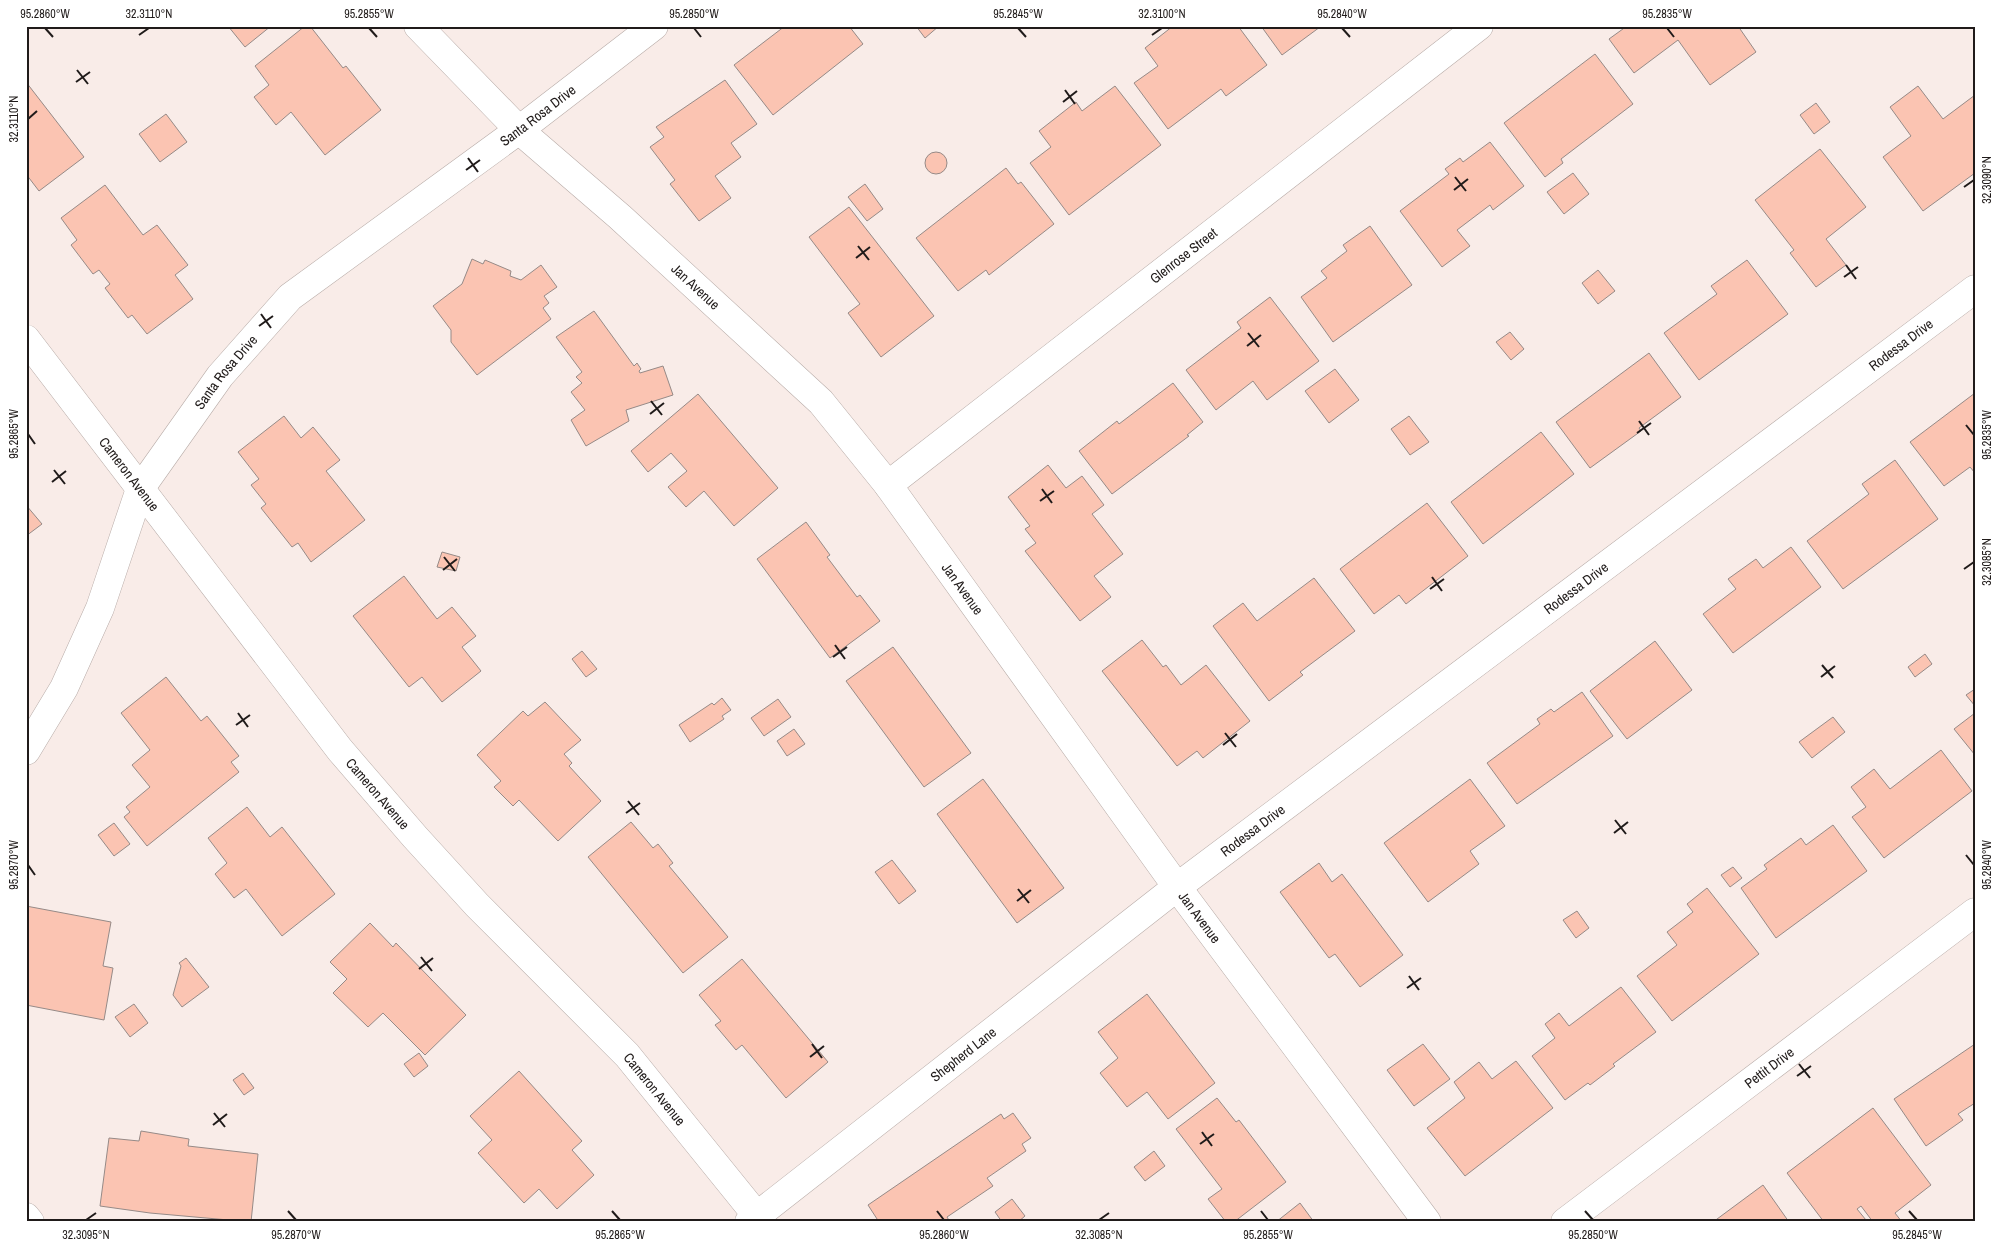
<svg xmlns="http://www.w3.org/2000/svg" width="2001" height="1248" font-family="'Archivo Narrow',sans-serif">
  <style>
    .building { fill: #fbc4b2; stroke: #968a87 }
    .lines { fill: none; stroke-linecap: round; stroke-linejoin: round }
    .minor-casing { stroke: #b8aca8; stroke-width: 29 }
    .minor { stroke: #fff; stroke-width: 28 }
    .ticks { fill: none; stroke: #201b1a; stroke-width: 2 }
    .labels { text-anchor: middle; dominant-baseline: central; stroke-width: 5; stroke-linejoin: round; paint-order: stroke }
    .street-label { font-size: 14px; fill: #201b1a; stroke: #fff }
    .neatline { fill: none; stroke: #201b1a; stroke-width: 2 }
    .ticks-label { font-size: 12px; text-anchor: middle; fill: #201b1a }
  </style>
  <rect width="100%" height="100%" fill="#f9ece8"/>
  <!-- building -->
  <g class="building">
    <polygon points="228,26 271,26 245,47"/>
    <polygon points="305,26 310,26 343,68 346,66 381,110 325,155 291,112 276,125 254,97 269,85 255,66"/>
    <polygon points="785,26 849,26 863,44 773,115 734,65"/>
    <polygon points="916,26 939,26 925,38"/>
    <polygon points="1173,26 1238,26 1267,65 1226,96 1221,89 1168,129 1134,83 1158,66 1145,48"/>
    <polygon points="1261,26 1320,26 1320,27 1282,55"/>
    <polygon points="1627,26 1738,26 1756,52 1710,85 1678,40 1634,73 1609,39"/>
    <polygon points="1595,54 1633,104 1561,159 1563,163 1545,177 1504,123"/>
    <polygon points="725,80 757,124 731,143 741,157 715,176 731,198 699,221 670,184 675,180 650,147 664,137 656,127"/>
    <polygon points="26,82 84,157 39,191 26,174"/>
    <polygon points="1115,86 1161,145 1069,215 1030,163 1051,147 1039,131 1076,102 1082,111"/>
    <polygon points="1918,86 1943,119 1975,95 1975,173 1923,211 1883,157 1911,136 1890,107"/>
    <polygon points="1816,103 1830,122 1814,134 1800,115"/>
    <polygon points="166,114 187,142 160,162 139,134"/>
    <polygon points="1490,142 1524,186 1493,210 1490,205 1457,230 1470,246 1442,267 1400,211 1449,174 1445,169 1460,158 1463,162"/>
    <polygon points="1820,149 1866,207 1826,239 1846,265 1816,287 1790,253 1794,250 1755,200"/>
    <circle cx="936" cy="163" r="11"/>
    <polygon points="1006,168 1018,184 1021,182 1054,224 989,275 986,270 958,291 916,238"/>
    <polygon points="1573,173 1589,194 1564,214 1547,192"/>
    <polygon points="865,184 883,209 867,221 848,197"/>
    <polygon points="105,185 143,235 157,225 188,265 175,275 193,299 147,334 132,315 128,318 105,288 110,284 99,270 93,274 71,245 77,240 61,218"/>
    <polygon points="849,207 934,316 881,357 848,313 860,304 809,237"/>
    <polygon points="1370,226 1412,285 1333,342 1301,297 1327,278 1321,271 1347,251 1343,245"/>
    <polygon points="472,259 483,264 485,260 511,271 510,276 521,280 541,265 557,287 544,296 549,303 543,308 551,319 477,375 451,342 451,330 433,306 462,284"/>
    <polygon points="1747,260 1788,314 1699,380 1664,333 1717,294 1711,286"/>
    <polygon points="1598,270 1615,291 1598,304 1582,283"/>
    <polygon points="1270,297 1319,361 1267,400 1253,381 1216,410 1186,370 1241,328 1237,322"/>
    <polygon points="594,311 634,366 637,363 641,369 639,371 640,373 663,366 673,395 626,410 629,421 586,446 571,420 585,410 571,392 582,383 576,377 582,372 556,337"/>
    <polygon points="1510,332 1524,349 1511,360 1496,342"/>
    <polygon points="1649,353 1681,397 1639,428 1641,431 1590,468 1556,422"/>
    <polygon points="1335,369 1359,400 1329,423 1305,391"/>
    <polygon points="1173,383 1203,422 1187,435 1189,436 1112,494 1079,451 1117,421 1119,424"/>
    <polygon points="1975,393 1975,473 1970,467 1944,486 1910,442"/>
    <polygon points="698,394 778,488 734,526 704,491 686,507 668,487 687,471 671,453 648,472 631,451"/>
    <polygon points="284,416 301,438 313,427 340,460 326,471 365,520 311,562 298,543 292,547 261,508 266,504 251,485 259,479 238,452"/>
    <polygon points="1409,416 1429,442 1410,455 1391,429"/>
    <polygon points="1541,432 1574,474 1483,544 1451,502"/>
    <polygon points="1895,460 1938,519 1843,589 1807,541 1869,494 1862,484"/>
    <polygon points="1048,465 1066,488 1082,476 1104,505 1092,514 1123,554 1094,576 1111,597 1080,621 1025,551 1036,543 1025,529 1030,526 1008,497"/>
    <polygon points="1427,503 1468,556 1406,604 1399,595 1374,614 1340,569"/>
    <polygon points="26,505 42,524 26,536"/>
    <polygon points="806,522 830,555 827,557 857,597 860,595 880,621 830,658 757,559"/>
    <polygon points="1791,547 1821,587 1733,653 1703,614 1736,589 1728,579 1756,559 1763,568"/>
    <polygon points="442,552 460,557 456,571 437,567"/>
    <polygon points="404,576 437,619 452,607 476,636 462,647 481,671 442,702 422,677 409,687 353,616"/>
    <polygon points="1314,578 1355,631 1300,672 1303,675 1269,701 1213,626 1243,603 1257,621"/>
    <polygon points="1142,640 1163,667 1166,665 1181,685 1206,665 1250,721 1203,758 1197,751 1177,766 1102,671"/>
    <polygon points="1655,641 1692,690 1627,739 1590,691"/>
    <polygon points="893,647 971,753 924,787 846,681"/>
    <polygon points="582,651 597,669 586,677 572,659"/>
    <polygon points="1925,654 1932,664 1915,677 1908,667"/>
    <polygon points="166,677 201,721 207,716 239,756 231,762 239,772 147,846 124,817 130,812 126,807 150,787 132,765 150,750 121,713"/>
    <polygon points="1975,689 1975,706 1966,695"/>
    <polygon points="1582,692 1613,736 1517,804 1487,763 1540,724 1537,719 1551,709 1554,712"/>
    <polygon points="722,698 731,710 722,716 724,719 690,742 679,725 712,703 714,705"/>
    <polygon points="778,699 791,717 764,736 751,718"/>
    <polygon points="545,702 581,740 564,754 572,763 569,766 601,801 558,841 519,800 513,806 494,787 501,781 477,755 523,711 528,716"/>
    <polygon points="1975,713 1975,755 1954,729"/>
    <polygon points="1833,717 1845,732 1812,758 1799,742"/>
    <polygon points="794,729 805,744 787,756 777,741"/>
    <polygon points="1941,750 1972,791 1884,858 1852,817 1866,807 1851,787 1874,769 1890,789"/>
    <polygon points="983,779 1064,888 1017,923 937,814"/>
    <polygon points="1470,779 1505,826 1470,851 1479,864 1428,902 1384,843"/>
    <polygon points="247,807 270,837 282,827 335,894 282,936 246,889 234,898 215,874 227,863 208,838"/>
    <polygon points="631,822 653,848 658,844 673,863 669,866 728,937 683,973 588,857"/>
    <polygon points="114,823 130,844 114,856 98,835"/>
    <polygon points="1833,825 1867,871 1776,938 1741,888 1767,869 1764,865 1801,838 1806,845"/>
    <polygon points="892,860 916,891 899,904 875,872"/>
    <polygon points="1319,863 1332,882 1342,874 1403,955 1360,987 1335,954 1329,958 1280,892"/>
    <polygon points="1733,867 1742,878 1730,887 1721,875"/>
    <polygon points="1707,888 1759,954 1672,1021 1637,976 1677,945 1667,932 1693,912 1687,904"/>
    <polygon points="26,906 111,922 103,966 113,968 104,1020 26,1005"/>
    <polygon points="1577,911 1589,928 1576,938 1563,920"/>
    <polygon points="370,923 393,947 396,943 466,1015 425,1055 383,1013 368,1027 333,993 347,979 330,962"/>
    <polygon points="186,958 209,987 182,1007 173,995 181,966 179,963"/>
    <polygon points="742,959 828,1062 786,1098 742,1045 736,1050 715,1025 721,1021 699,995"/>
    <polygon points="1621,987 1656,1032 1613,1064 1615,1066 1590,1085 1588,1083 1565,1100 1532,1056 1555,1038 1545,1024 1559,1013 1569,1026"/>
    <polygon points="1147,994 1215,1083 1168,1119 1147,1092 1127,1107 1100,1073 1118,1058 1098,1032"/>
    <polygon points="134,1004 148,1023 130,1037 115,1017"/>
    <polygon points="1423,1044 1450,1079 1414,1106 1387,1070"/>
    <polygon points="1975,1044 1975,1103 1958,1114 1963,1120 1926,1146 1894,1099"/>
    <polygon points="419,1053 428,1066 414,1077 404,1064"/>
    <polygon points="1516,1061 1553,1108 1465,1176 1427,1128 1465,1098 1454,1082 1479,1062 1492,1079"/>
    <polygon points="519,1071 582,1141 572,1150 594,1175 557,1209 539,1189 524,1203 478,1153 492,1140 470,1116"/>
    <polygon points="243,1073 254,1088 244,1095 233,1080"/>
    <polygon points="1217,1098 1236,1122 1239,1120 1286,1182 1234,1222 1226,1222 1208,1199 1222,1189 1176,1129"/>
    <polygon points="1873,1108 1931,1185 1895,1213 1902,1222 1873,1222 1861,1206 1857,1209 1866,1220 1864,1222 1824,1222 1787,1173"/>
    <polygon points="1013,1113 1031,1138 1022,1144 1026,1151 987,1178 993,1186 947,1217 950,1222 879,1222 868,1205 1001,1114 1004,1119"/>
    <polygon points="141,1131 189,1139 188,1146 258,1154 251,1222 150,1213 100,1206 109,1138 139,1141"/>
    <polygon points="1154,1151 1165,1166 1145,1181 1134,1167"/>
    <polygon points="1763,1185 1789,1222 1713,1222"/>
    <polygon points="1012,1199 1025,1216 1018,1222 1002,1222 995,1212"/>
    <polygon points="1300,1203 1314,1222 1276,1222"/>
  </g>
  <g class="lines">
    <defs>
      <g id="minor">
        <path id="s1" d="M418,26L519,130L620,217L821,402L888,485L1177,887L1427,1222"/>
        <path id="s2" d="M26,339L340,750L415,837L477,905L627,1055L762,1222"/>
        <path id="s3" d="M888,485L1479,26"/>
        <path id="s4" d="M26,751L64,688L100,608L140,489L220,376L290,297L519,130L654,26"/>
        <polyline points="26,1217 30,1222"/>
        <path id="s5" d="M749,1222L1177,887L1975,289"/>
        <path id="s6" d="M1565,1222L1975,912"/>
      </g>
    </defs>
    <!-- minor casing -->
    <use href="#minor" class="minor-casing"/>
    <!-- minor -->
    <use href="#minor" class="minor"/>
  </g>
  <!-- ticks -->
  <path class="ticks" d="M45,28L53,37M369,28L377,37M694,28L701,37M1018,28L1026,37M1342,28L1350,37M1667,28L1674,37M139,35L149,28M1152,35L1162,28M77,70L88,84M76,82L90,72M1065,90L1075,104M1063,102L1077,91M28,119L37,111M468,158L478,172M466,170L480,160M1455,177L1466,191M1964,187L1974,180M1454,190L1468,179M858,246L869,260M856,258L870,247M1846,265L1856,279M1844,277L1858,267M261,314L271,328M259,326L273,316M1248,333L1259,347M1247,346L1261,335M651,401L662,415M650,414L664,403M1639,421L1649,435M1966,425L1974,435M1637,433L1651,423M28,434L35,444M54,470L65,484M52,482L66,471M1042,489L1052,503M1040,501L1054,491M444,557L455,571M1964,569L1974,562M443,570L457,559M1432,577L1442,591M1430,589L1444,579M835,645L845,659M833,657L847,647M1822,665L1833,678M1821,677L1835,666M238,713L248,727M236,725L250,715M1225,733L1236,747M1223,745L1237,734M628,801L639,815M626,813L640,803M1615,820L1626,834M1614,833L1628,822M1966,855L1974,865M28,865L35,875M1018,889L1029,903M1017,901L1031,890M421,957L432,971M419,969L433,958M1409,976L1419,990M1407,988L1421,978M812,1044L822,1058M810,1057L824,1046M1799,1064L1810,1078M1797,1076L1811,1066M214,1113L225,1127M213,1125L227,1114M1202,1132L1212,1146M1200,1144L1214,1134M288,1211L296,1220M612,1211L620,1220M937,1211L944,1220M1261,1211L1268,1220M1585,1211L1593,1220M1909,1211L1917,1220M86,1220L96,1213M1099,1220L1109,1213"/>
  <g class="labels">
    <!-- street labels -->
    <g class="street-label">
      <text stroke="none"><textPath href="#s4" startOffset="838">Santa Rosa Drive</textPath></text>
      <text stroke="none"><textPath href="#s3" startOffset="374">Glenrose Street</textPath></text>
      <text stroke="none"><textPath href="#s1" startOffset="381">Jan Avenue</textPath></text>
      <text stroke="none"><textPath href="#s5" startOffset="1448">Rodessa Drive</textPath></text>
      <text stroke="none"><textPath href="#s4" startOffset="432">Santa Rosa Drive</textPath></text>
      <text stroke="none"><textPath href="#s2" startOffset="170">Cameron Avenue</textPath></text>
      <text stroke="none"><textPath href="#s5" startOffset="1042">Rodessa Drive</textPath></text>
      <text stroke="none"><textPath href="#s1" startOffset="786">Jan Avenue</textPath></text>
      <text stroke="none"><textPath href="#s2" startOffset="575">Cameron Avenue</textPath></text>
      <text stroke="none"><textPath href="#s5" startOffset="638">Rodessa Drive</textPath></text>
      <text stroke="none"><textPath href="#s1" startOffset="1191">Jan Avenue</textPath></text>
      <text stroke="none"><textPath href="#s5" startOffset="272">Shepherd Lane</textPath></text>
      <text stroke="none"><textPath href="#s6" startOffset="256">Pettit Drive</textPath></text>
      <text stroke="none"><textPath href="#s2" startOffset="980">Cameron Avenue</textPath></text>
    </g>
  </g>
  <!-- border -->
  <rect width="2001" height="1248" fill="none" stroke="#ffffff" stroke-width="55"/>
  <rect x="28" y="28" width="1946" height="1192" class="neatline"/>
  <g class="ticks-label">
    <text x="45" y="18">95.2860°W</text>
    <text x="149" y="18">32.3110°N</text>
    <text x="369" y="18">95.2855°W</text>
    <text x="694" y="18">95.2850°W</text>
    <text x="1018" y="18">95.2845°W</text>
    <text x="1162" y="18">32.3100°N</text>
    <text x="1342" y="18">95.2840°W</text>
    <text x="1667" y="18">95.2835°W</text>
    <text transform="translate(14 119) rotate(-90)" y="4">32.3110°N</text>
    <text transform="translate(1987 180) rotate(-90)" y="4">32.3090°N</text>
    <text transform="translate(14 434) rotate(-90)" y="4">95.2865°W</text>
    <text transform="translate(1987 435) rotate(-90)" y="4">95.2835°W</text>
    <text transform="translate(1987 562) rotate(-90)" y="4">32.3085°N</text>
    <text transform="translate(14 865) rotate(-90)" y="4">95.2870°W</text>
    <text transform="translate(1987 865) rotate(-90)" y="4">95.2840°W</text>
    <text x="86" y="1239">32.3095°N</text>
    <text x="296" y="1239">95.2870°W</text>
    <text x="620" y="1239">95.2865°W</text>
    <text x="944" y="1239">95.2860°W</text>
    <text x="1099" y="1239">32.3085°N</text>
    <text x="1268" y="1239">95.2855°W</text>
    <text x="1593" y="1239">95.2850°W</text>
    <text x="1917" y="1239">95.2845°W</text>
  </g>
</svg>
